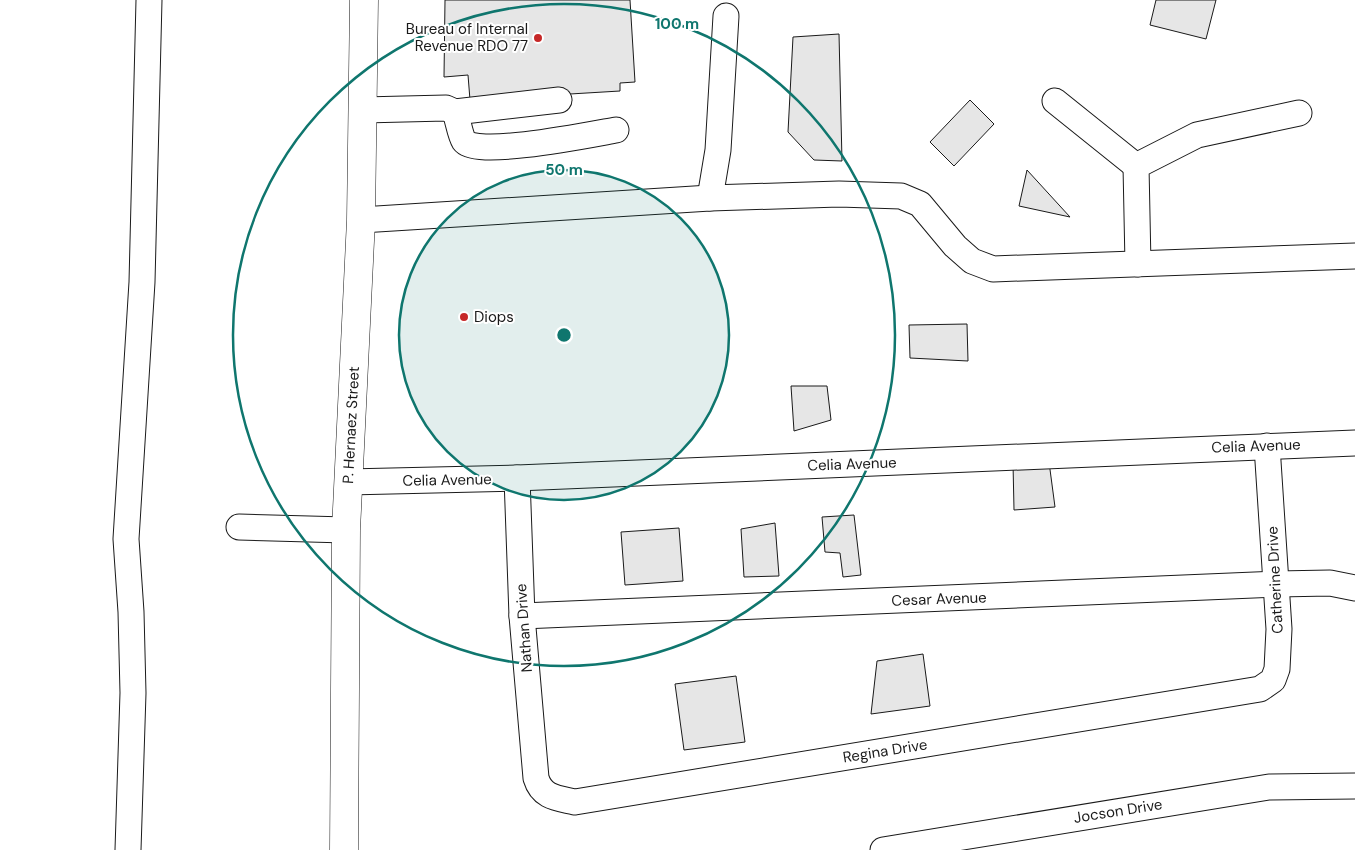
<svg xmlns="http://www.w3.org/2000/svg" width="1355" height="850" font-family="'DM Sans',sans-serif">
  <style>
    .building { fill: #e6e6e6; stroke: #1a1a1a }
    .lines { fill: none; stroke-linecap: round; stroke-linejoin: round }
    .minor-casing { stroke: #1a1a1a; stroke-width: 27 }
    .major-casing { stroke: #1a1a1a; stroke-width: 29 }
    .minor { stroke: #fff; stroke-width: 25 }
    .major { stroke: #fff; stroke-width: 28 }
    .ring { fill: none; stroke: #0f766e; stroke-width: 2.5 }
    .poi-dot { fill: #c62828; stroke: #fff; stroke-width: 2 }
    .labels { text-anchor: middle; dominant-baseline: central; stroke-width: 4; stroke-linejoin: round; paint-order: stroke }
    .poi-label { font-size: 15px; fill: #1a1a1a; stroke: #fff; text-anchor: end }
    .street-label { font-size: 15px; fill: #1a1a1a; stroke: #fff }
    .centre { fill: #0f766e; stroke: #fff; stroke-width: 2.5 }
    .ring-label { font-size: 15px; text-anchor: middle; font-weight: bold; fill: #0f766e; stroke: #fff; stroke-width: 4; stroke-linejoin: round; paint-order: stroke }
  </style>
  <rect width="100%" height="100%" fill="#fff"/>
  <!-- building -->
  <g class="building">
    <polygon points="445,0 630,0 635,82 620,83 620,91 470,100 468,75 444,77"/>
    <polygon points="1156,0 1216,0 1206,39 1150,25"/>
    <polygon points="839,34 842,161 814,160 788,132 793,37"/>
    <polygon points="970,100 994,124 954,166 930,142"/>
    <polygon points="1027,170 1070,217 1019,206"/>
    <polygon points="967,324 968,361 910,358 909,325"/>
    <polygon points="791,386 827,386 831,420 794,431"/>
    <polygon points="1049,462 1055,507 1014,510 1013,463"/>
    <polygon points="854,515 861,575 843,577 840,553 825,552 822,517"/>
    <polygon points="775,523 779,576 744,577 741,529"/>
    <polygon points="679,528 683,581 625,585 621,532"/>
    <polygon points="923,654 930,706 871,714 877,661"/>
    <polygon points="736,676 745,742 684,750 675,684"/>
  </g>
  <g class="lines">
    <defs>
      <g id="minor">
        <polyline points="1055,101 1136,166"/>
        <path d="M363,110L446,108L455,112C458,120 460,135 464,141C476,158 593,134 616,130"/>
        <polyline points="455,112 559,100"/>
        <polyline points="710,198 718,150 726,16"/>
        <polyline points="361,220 710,198 839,194 901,196 920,204 955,246 972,261 993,269 1355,256"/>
        <polyline points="1138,264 1136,166 1197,135 1299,113"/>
        <path d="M517,478L522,616L536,778C542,798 558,798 575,802L1260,689L1273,680L1277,669L1279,629L1267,446"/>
        <polyline points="348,482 517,478 1355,443"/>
        <polyline points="239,527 346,530"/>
        <polyline points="522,616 1277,584 1330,583 1355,588"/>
        <polyline points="128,850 133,693 131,612 126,539 142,282 149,0"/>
        <polyline points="883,850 1269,787 1355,786"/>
      </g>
      <polyline id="major" points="344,850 346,530 361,220 364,0"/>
    </defs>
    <!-- minor casing -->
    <use href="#minor" class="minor-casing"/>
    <!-- major casing -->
    <use href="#major" class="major-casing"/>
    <!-- minor -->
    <use href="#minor" class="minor"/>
    <!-- major -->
    <use href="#major" class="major"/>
  </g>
  <!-- distance rings -->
  <circle cx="564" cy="335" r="165" fill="#0f766e" fill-opacity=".12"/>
  <g class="ring">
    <circle cx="564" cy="335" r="165"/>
    <circle cx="564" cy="335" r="331"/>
  </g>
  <!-- markers -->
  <g class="poi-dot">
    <circle cx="538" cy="38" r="5"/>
    <circle cx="464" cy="317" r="5"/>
  </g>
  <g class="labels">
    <!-- poi labels -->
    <g class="poi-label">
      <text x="528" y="29">Bureau of Internal<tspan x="528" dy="17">Revenue RDO 77</tspan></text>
      <text x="474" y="317" text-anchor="start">Diops</text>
    </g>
    <!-- street labels -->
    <g class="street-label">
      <text transform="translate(351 425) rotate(-87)">P. Hernaez Street</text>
      <text transform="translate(1256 446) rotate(-2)">Celia Avenue</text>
      <text transform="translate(852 464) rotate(-2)">Celia Avenue</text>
      <text transform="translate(447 480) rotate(-1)">Celia Avenue</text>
      <text transform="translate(1275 580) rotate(-93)">Catherine Drive</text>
      <text transform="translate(939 599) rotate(-2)">Cesar Avenue</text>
      <text transform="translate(524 628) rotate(-94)">Nathan Drive</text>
      <text transform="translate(885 751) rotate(-9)">Regina Drive</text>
      <text transform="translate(1118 811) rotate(-9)">Jocson Drive</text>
    </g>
  </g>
  <circle cx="564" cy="335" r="8" class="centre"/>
  <g class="ring-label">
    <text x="677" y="29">100 m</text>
    <text x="564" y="175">50 m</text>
  </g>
</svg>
